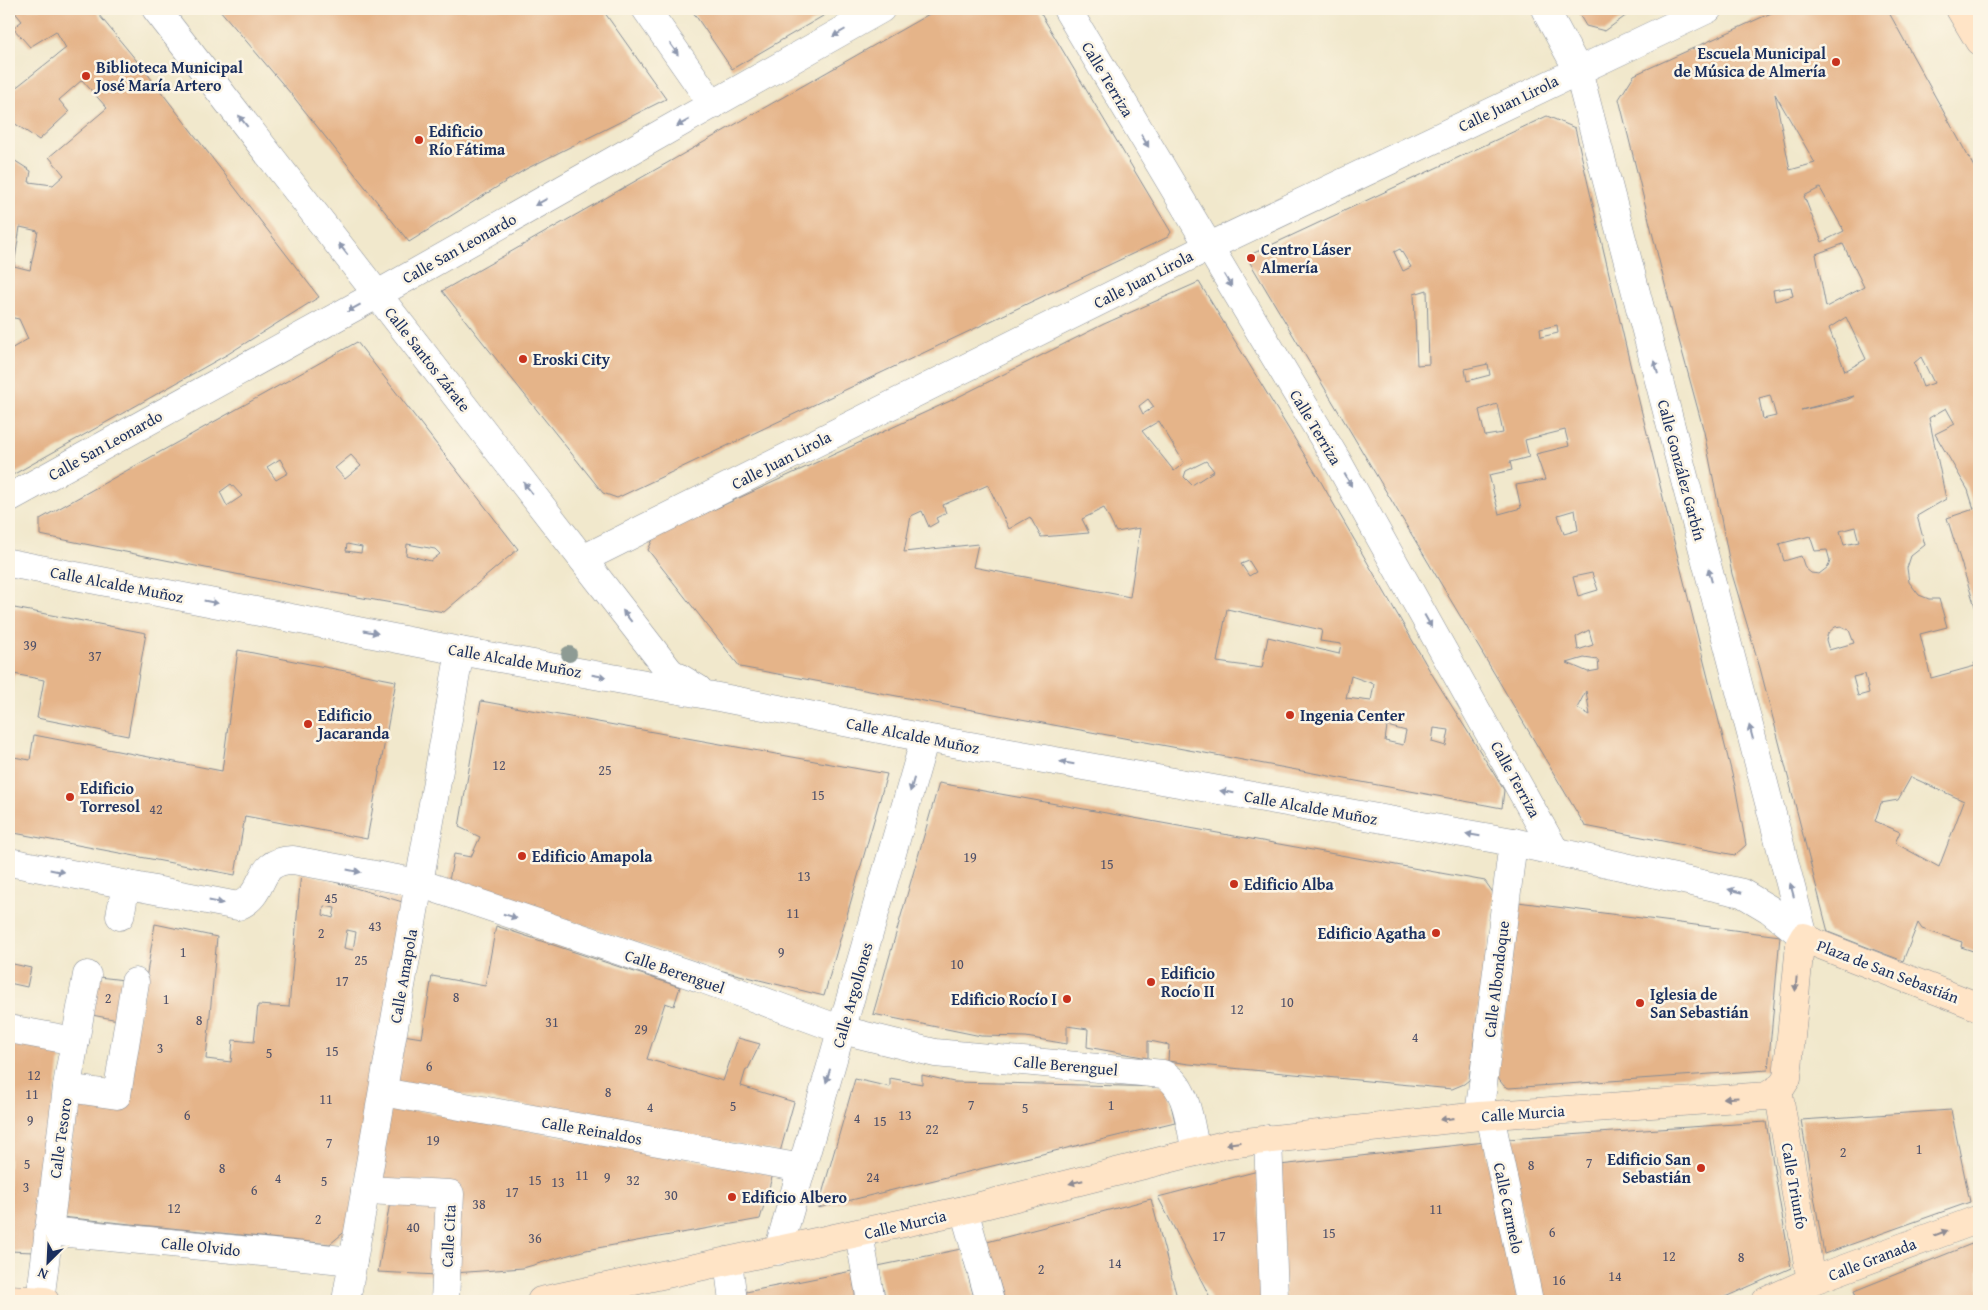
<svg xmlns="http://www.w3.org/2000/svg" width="1988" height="1310" font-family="'Gentium Book Plus',serif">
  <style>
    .building { fill: #e5b489; fill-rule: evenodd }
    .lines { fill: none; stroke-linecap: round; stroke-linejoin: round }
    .pedestrian-casing { stroke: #868c95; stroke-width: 29 }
    .minor-casing { stroke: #868c95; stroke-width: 29 }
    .tertiary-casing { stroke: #868c95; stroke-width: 29 }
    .secondary-casing { stroke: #868c95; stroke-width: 29 }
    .pedestrian { stroke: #fff; stroke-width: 28 }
    .minor { stroke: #fff; stroke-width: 28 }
    .tertiary { stroke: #fff; stroke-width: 28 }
    .secondary { stroke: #ffe4c6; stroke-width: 28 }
    .tree { fill: #8e9b94 }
    .oneway { fill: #8d97ae }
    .oneway2 { fill: #8d8a92 }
    .poi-dot { fill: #c8321e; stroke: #fcf5e5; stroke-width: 2 }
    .labels { text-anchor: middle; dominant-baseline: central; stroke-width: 5; stroke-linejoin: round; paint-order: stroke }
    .number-label { font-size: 14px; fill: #4e5069 }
    .poi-label { font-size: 16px; font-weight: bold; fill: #1b2f5e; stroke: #fcf5e5; text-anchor: start }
    .street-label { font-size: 16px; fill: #1b2f5e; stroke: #fcf5e5 }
  </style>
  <rect width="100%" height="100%" fill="#fcf5e5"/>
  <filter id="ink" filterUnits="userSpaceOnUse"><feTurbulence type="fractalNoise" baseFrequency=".02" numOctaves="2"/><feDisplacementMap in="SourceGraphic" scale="10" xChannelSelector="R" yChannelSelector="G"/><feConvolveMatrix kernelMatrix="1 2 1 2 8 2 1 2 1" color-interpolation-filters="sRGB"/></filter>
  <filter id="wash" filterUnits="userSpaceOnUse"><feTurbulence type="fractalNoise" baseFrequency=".0096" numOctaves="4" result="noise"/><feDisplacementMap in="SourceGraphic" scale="20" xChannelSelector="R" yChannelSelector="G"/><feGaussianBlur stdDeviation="1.12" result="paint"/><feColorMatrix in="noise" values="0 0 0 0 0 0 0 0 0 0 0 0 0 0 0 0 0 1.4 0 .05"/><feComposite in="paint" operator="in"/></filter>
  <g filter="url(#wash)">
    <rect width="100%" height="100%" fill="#f1e8cc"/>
    <g id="blocks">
      <!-- building -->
      <g class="building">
        <path d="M12,9H94L146,72L319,297L228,354L9,477V350L28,339L19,319L9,317V157L31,171L29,182L53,185L64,175L49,157L107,108L82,80L59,100L69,112L39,140L14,123L12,131L9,128V93L66,48L56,31L30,47L13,28L22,21ZM20,227L38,231L30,270L14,266Z"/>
        <polygon points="219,9 602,9 666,99 526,169 409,242 292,95"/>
        <polygon points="691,9 835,9 732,69"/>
        <polygon points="938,9 1038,9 1171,232 1168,237 617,498 603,493 442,291"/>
        <polygon points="1576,9 1635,9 1605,31 1586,26"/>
        <path d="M1780,9H1887L1979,176V619L1947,518L1974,509L1968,490L1935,434L1955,424L1946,408L1929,418L1946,499L1917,516L1925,545L1911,556L1907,568L1909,582L1919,595L1929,599H1939L1947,627L1920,634L1931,678L1975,666L1974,663L1979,662V953L1961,947L1962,942L1922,929L1918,923L1903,961L1828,932L1760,668L1732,574L1704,432L1676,329L1619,99L1634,75ZM1775,94L1815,163L1790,170ZM1820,188L1844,231L1822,242L1804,196ZM1843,244L1864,287L1826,307L1816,254ZM1791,287L1793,296L1775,301L1773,290ZM1846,317L1866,359L1845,371L1829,328ZM1921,357L1934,383L1923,387L1914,363ZM1770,395L1776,416L1763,419L1759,398ZM1854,396L1847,400L1801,410ZM1855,527L1859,542L1844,545L1840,531ZM1810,536L1815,551L1827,550L1830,561L1828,567L1819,574L1811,573L1805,568L1801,556L1784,561L1779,544ZM1841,626L1849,630L1854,643L1829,650L1826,640L1828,633L1835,627ZM1865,674L1869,693L1858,696L1853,677ZM1911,777L1964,801L1939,867L1895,843L1900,832L1875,821L1881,803L1898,800Z"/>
        <path d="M1547,116L1575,128L1634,381L1735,786L1746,845L1735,855L1585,826L1249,261L1252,254ZM1400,249L1411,267L1403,271L1394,252ZM1427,290L1429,364L1417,365L1414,294ZM1557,325L1558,333L1541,337L1540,329ZM1488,364L1490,375L1467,381L1465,369ZM1497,404L1503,433L1485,436L1479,410ZM1565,430L1569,446L1536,454L1545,480L1516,485L1521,508L1499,514L1489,475L1512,470L1510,462L1529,457L1525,440ZM1575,510L1578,530L1564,534L1558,515ZM1592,573L1598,590L1578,596L1573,577ZM1589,630L1593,645L1578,650L1576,637ZM1584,658L1598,660L1599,670L1588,672L1567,663ZM1586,691L1590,715L1577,708Z"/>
        <path d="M1199,282L1321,482L1430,671L1504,790L1502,808L740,667L648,550L654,537L950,401L1104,324ZM1148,399L1154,407L1143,414L1139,406ZM1159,421L1184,463L1174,471L1142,431ZM1206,461L1214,471L1192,485L1184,477L1186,471ZM988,485L1009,529L1030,517L1041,537L1089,533L1082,519L1104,508L1116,532L1140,528L1130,597L973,567L978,544L904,552L911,516L922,511L929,527L938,522L936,518L946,513L943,505ZM1249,561L1256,572L1249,576L1241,564ZM1227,609L1322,630L1320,641L1341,644L1339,654L1268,637L1262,668L1217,662ZM1351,676L1374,684L1371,701L1346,698ZM1387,726L1406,731L1403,745L1385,741ZM1434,728L1449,730L1446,746L1432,742Z"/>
        <path d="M357,342L518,549L444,612L311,589L40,535V519ZM351,455L361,466L345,479L335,468ZM280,459L288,473L276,480L267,467ZM231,484L242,496L227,506L220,492ZM347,544L362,547L361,553L346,551ZM407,544L435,549L440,554L431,561L406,555Z"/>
        <polygon points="9,607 146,633 128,736 37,718 44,680 14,674 9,699"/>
        <polygon points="238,650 396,681 367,839 245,816 235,875 9,832 9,760 14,761 14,757 30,760 34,735 222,771"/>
        <polygon points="481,701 887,774 824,996 719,970 449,881 454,854 471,857 480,837 459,827"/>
        <polygon points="939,783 1485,881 1494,894 1469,1080 1464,1084 1452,1089 1189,1064 1168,1061 1169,1045 1155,1042 1148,1041 1148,1058 1087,1047 1088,1029 1067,1026 1067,1044 1026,1037 981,1036 873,1014"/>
        <path d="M301,872L406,903L348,1229L330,1244L61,1217L78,1096L120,1102L146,979L155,924L217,937L206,1059L231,1062L233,1040L254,1042L258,1005L289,1007ZM324,906L335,908L333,918L323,915ZM347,930L356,932L353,950L344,948Z"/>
        <polygon points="1518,902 1780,936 1768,1070 1509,1088 1504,1086 1497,1077"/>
        <polygon points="496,926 680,987 674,1006 665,1003 647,1059 723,1081 738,1038 760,1044 748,1069 746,1069 741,1086 794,1102 780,1152 395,1082 403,1035 422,1038 432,976 485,986"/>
        <polygon points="9,963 31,968 27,987 9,983"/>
        <polygon points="99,977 124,980 118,1020 92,1015"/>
        <polygon points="9,1041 61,1051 34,1252 9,1251"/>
        <polygon points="922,1075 954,1082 1167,1087 1175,1122 818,1208 855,1079 890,1087 890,1078 922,1084"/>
        <polygon points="391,1106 773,1174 760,1219 586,1250 523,1268 454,1273 457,1184 378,1180"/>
        <polygon points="1951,1110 1970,1202 1824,1254 1801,1120"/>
        <polygon points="1766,1122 1791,1268 1716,1301 1540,1301 1507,1139"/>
        <polygon points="1485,1142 1518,1301 1285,1301 1280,1165"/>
        <polygon points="1258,1171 1263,1301 1212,1301 1158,1197"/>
        <polygon points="1151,1199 1178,1301 1005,1301 987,1242"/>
        <polygon points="390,1202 441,1205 438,1275 378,1272"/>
        <polygon points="1979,1241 1979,1301 1858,1301 1854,1291"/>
        <polygon points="961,1249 975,1301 886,1301 878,1266"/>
        <polygon points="852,1271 856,1301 747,1301 746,1292"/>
      </g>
    </g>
  </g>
  <g filter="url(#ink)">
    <use href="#blocks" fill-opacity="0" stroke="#868c95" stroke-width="1"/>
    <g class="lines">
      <defs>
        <g id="pedestrian">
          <polyline points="9,1029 75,1041"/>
          <path d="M842,1030L935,1053L1163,1074C1188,1085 1190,1127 1196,1152"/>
          <polyline points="67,1088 117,1095 135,982"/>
          <polyline points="383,1092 802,1168"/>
          <polyline points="1490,1115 1529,1301"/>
          <polyline points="1479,1116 1513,842"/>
          <polyline points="1268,1139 1274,1297"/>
          <polyline points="365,1190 450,1194 445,1301"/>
          <polyline points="964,1210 990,1301"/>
          <polyline points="48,1231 353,1261"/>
          <polyline points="859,1234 871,1301"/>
          <polyline points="40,1301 68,1080 87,975"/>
          <polyline points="346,1301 419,883"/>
        </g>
        <g id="minor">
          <polyline points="646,9 713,105"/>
          <polyline points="1067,9 1339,464 1555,851"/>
          <polyline points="1545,9 1578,70 1804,937"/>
          <polyline points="9,498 378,294 881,9"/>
          <polyline points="583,559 1208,247 1708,9"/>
          <path d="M9,862L238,906C269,893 253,861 293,860L419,883L700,978L842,1030"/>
          <polyline points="419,883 460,651"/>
          <polyline points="120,916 126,885"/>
          <polyline points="778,1251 925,738"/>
          <polyline points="728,1261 733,1301"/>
        </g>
        <g id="tertiary">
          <polyline points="156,9 670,672 698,689"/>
          <polyline points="9,563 460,651 713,696 925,738 1513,842 1742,893 1769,909 1804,937"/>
        </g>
        <g id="secondary">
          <polyline points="1960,9 1979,41"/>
          <polyline points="1778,1090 1811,1281"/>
          <polyline points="9,1299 45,1301"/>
          <polyline points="541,1301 964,1210 1228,1144 1479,1116 1767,1096 1782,1086 1787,1078 1800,944 1804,937 1818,944 1979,1007"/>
          <polyline points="1766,1301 1811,1281 1979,1219"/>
        </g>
      </defs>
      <!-- pedestrian casing -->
      <use href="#pedestrian" class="pedestrian-casing"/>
      <!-- minor casing -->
      <use href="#minor" class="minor-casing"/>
      <!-- tertiary casing -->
      <use href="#tertiary" class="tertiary-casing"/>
      <!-- secondary casing -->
      <use href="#secondary" class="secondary-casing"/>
      <!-- pedestrian -->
      <use href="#pedestrian" class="pedestrian"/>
      <!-- minor -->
      <use href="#minor" class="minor"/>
      <!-- tertiary -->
      <use href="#tertiary" class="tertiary"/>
      <!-- secondary -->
      <use href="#secondary" class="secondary"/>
    </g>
    <!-- trees -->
    <circle class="tree" cx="569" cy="654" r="8"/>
    <!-- one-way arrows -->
    <defs><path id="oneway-solid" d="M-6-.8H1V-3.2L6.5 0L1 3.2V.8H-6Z" transform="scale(1.25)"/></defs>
    <g class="oneway">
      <use href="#oneway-solid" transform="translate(839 33) rotate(150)"/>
      <use href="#oneway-solid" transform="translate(674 49) rotate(55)"/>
      <use href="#oneway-solid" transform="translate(243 121) rotate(-128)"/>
      <use href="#oneway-solid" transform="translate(683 123) rotate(151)"/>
      <use href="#oneway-solid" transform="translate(1145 141) rotate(59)"/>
      <use href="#oneway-solid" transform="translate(541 202) rotate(151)"/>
      <use href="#oneway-solid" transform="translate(343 249) rotate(-128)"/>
      <use href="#oneway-solid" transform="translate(1228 281) rotate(59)"/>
      <use href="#oneway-solid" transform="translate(354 308) rotate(151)"/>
      <use href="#oneway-solid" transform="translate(1656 367) rotate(-105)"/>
      <use href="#oneway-solid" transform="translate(1348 480) rotate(61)"/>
      <use href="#oneway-solid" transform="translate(528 488) rotate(-128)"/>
      <use href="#oneway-solid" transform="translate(1710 575) rotate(-105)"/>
      <use href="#oneway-solid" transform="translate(211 602) rotate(11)"/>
      <use href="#oneway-solid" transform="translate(627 616) rotate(-128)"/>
      <use href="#oneway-solid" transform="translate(1428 621) rotate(61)"/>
      <use href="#oneway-solid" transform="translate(371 632) rotate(11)"/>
      <use href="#oneway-solid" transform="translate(599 676) rotate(10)"/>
      <use href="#oneway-solid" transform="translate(1751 732) rotate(-105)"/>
      <use href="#oneway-solid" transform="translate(1067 763) rotate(-170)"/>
      <use href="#oneway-solid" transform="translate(912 785) rotate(106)"/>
      <use href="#oneway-solid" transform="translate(1227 792) rotate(-170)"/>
      <use href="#oneway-solid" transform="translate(1473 835) rotate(-170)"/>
      <use href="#oneway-solid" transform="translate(57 871) rotate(11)"/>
      <use href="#oneway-solid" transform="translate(354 871) rotate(11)"/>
      <use href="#oneway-solid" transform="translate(1792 890) rotate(-105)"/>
      <use href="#oneway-solid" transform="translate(1735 891) rotate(-166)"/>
      <use href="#oneway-solid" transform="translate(216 902) rotate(11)"/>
      <use href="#oneway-solid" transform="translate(510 916) rotate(18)"/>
      <use href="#oneway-solid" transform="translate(828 1076) rotate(106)"/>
    </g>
    <g class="oneway2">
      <use href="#oneway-solid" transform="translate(1796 984) rotate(95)"/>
      <use href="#oneway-solid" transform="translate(1731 1098) rotate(176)"/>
      <use href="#oneway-solid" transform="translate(1447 1119) rotate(173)"/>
      <use href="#oneway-solid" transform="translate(1233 1143) rotate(172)"/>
      <use href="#oneway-solid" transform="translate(1076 1182) rotate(166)"/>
      <use href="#oneway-solid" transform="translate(1941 1233) rotate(-21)"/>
    </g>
  </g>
  <!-- markers -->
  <g class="poi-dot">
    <circle cx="1836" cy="62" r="5"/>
    <circle cx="86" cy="76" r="5"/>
    <circle cx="419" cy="140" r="5"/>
    <circle cx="1251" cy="258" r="5"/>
    <circle cx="523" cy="359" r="5"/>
    <circle cx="1290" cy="715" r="5"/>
    <circle cx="308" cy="724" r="5"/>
    <circle cx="70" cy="797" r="5"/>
    <circle cx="522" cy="856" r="5"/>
    <circle cx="1234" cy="884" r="5"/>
    <circle cx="1436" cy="933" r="5"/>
    <circle cx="1151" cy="982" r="5"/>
    <circle cx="1067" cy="999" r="5"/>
    <circle cx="1640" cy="1003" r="5"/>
    <circle cx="1701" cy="1168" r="5"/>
    <circle cx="732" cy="1197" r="5"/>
  </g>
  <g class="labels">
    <!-- number labels -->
    <g class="number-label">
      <text x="30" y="645">39</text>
      <text x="95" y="656">37</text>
      <text x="499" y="765">12</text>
      <text x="605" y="770">25</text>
      <text x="818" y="795">15</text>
      <text x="156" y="809">42</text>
      <text x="970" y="857">19</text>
      <text x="1107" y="864">15</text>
      <text x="804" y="876">13</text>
      <text x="331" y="898">45</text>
      <text x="793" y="913">11</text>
      <text x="375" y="926">43</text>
      <text x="321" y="933">2</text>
      <text x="183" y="952">1</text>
      <text x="781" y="952">9</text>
      <text x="361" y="960">25</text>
      <text x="957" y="964">10</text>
      <text x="342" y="981">17</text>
      <text x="456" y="997">8</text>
      <text x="108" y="998">2</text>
      <text x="166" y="999">1</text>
      <text x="1287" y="1002">10</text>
      <text x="1237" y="1009">12</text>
      <text x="199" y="1020">8</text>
      <text x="552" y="1022">31</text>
      <text x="641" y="1029">29</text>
      <text x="1415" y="1037">4</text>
      <text x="160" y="1048">3</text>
      <text x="332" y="1051">15</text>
      <text x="269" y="1053">5</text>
      <text x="429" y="1066">6</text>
      <text x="34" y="1075">12</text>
      <text x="608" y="1092">8</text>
      <text x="32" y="1094">11</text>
      <text x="326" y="1099">11</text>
      <text x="971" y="1105">7</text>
      <text x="1111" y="1105">1</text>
      <text x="733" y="1106">5</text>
      <text x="650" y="1107">4</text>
      <text x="1025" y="1108">5</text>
      <text x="187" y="1115">6</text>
      <text x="905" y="1115">13</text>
      <text x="857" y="1118">4</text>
      <text x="30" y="1120">9</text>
      <text x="880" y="1121">15</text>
      <text x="932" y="1129">22</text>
      <text x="433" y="1140">19</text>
      <text x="329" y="1143">7</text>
      <text x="1919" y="1149">1</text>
      <text x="1843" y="1152">2</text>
      <text x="1589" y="1163">7</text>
      <text x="27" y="1164">5</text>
      <text x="1531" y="1165">8</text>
      <text x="222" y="1168">8</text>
      <text x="582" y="1175">11</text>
      <text x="607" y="1177">9</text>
      <text x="873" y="1177">24</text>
      <text x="278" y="1178">4</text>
      <text x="535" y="1180">15</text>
      <text x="633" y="1180">32</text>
      <text x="324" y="1181">5</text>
      <text x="558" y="1182">13</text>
      <text x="26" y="1187">3</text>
      <text x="254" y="1190">6</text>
      <text x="512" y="1192">17</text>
      <text x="671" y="1195">30</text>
      <text x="479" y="1204">38</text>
      <text x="174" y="1208">12</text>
      <text x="1436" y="1209">11</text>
      <text x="318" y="1219">2</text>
      <text x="413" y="1227">40</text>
      <text x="1552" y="1232">6</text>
      <text x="1329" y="1233">15</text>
      <text x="1219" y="1236">17</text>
      <text x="535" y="1238">36</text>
      <text x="1669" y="1256">12</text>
      <text x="1741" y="1257">8</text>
      <text x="1115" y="1263">14</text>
      <text x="1041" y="1269">2</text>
      <text x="1615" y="1276">14</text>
      <text x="1559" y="1280">16</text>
    </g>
    <!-- poi labels -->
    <g class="poi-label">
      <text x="1826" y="53" text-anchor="end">Escuela Municipal<tspan x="1826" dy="18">de Música de Almería</tspan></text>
      <text x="96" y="67">Biblioteca Municipal<tspan x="96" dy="18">José María Artero</tspan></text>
      <text x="429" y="131">Edificio<tspan x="429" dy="18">Río Fátima</tspan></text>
      <text x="1261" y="249">Centro Láser<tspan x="1261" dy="18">Almería</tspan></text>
      <text x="533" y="359">Eroski City</text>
      <text x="318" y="715">Edificio<tspan x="318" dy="18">Jacaranda</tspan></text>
      <text x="1300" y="715">Ingenia Center</text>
      <text x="80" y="788">Edificio<tspan x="80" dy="18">Torresol</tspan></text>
      <text x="532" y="856">Edificio Amapola</text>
      <text x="1244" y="884">Edificio Alba</text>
      <text x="1426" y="933" text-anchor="end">Edificio Agatha</text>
      <text x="1161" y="973">Edificio<tspan x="1161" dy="18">Rocío II</tspan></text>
      <text x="1650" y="994">Iglesia de<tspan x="1650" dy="18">San Sebastián</tspan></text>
      <text x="1057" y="999" text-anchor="end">Edificio Rocío I</text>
      <text x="1691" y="1159" text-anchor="end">Edificio San<tspan x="1691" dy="18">Sebastián</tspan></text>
      <text x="742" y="1197">Edificio Albero</text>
    </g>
    <!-- street labels -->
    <g class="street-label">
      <text transform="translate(1108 79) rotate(59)">Calle Terriza</text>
      <text transform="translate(1508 103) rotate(-26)">Calle Juan Lirola</text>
      <text transform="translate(459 248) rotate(-29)">Calle San Leonardo</text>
      <text transform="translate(1143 279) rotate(-27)">Calle Juan Lirola</text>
      <text transform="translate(428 359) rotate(52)">Calle Santos Zárate</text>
      <text transform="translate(1316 427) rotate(59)">Calle Terriza</text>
      <text transform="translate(105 445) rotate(-29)">Calle San Leonardo</text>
      <text transform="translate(781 460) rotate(-27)">Calle Juan Lirola</text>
      <text transform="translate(1682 470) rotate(75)">Calle González Garbín</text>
      <text transform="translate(117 584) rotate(11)">Calle Alcalde Muñoz</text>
      <text transform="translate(515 660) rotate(10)">Calle Alcalde Muñoz</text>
      <text transform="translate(913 735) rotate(11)">Calle Alcalde Muñoz</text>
      <text transform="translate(1516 779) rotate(61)">Calle Terriza</text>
      <text transform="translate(1311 807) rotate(10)">Calle Alcalde Muñoz</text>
      <text transform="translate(675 971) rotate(19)">Calle Berenguel</text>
      <text transform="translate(1888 971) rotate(21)">Plaza de San Sebastián</text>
      <text transform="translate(403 976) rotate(-80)">Calle Amapola</text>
      <text transform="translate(1496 979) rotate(-83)">Calle Albondoque</text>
      <text transform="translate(852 995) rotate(-74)">Calle Argollones</text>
      <text transform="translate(1066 1065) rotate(5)">Calle Berenguel</text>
      <text transform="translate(1523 1113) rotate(-4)">Calle Murcia</text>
      <text transform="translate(592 1130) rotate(10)">Calle Reinaldos</text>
      <text transform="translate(60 1138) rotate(-82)">Calle Tesoro</text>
      <text transform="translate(1795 1186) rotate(80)">Calle Triunfo</text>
      <text transform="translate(1509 1208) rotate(78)">Calle Carmelo</text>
      <text transform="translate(905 1224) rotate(-13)">Calle Murcia</text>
      <text transform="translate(448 1236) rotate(-87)">Calle Cita</text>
      <text transform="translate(201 1246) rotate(6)">Calle Olvido</text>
      <text transform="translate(1872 1259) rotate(-21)">Calle Granada</text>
    </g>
  </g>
  <!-- margin -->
  <rect width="1988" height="1310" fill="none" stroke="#fcf5e5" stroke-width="30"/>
  <!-- north arrow -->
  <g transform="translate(48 1262) rotate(204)" stroke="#fcf5e5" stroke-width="4" paint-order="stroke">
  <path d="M0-4L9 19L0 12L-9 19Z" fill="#1b2f5e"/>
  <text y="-8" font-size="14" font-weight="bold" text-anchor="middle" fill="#1b2f5e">N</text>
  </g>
</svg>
